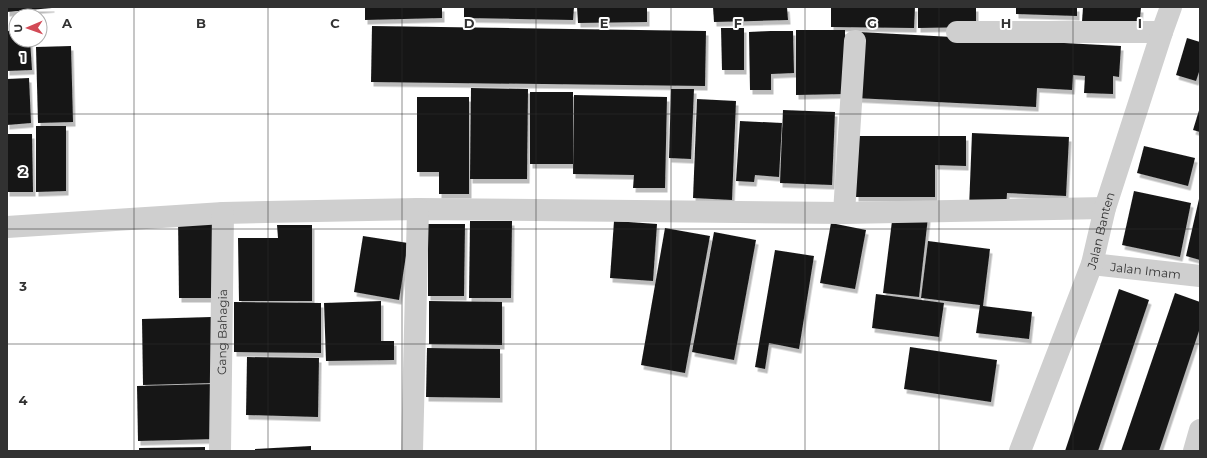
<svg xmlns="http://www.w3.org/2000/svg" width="1207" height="458" font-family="Montserrat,sans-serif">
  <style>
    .building { fill: #191919; filter: url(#shadow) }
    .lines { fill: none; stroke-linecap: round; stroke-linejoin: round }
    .minor { stroke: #cfcfcf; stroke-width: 22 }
    .grid { fill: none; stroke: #323232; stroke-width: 1; stroke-opacity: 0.55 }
    .labels { text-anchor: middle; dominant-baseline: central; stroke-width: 4; stroke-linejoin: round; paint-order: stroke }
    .street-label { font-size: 12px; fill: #323232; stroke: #fff }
    .grid-label { font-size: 13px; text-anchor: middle; font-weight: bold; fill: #323232; stroke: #fff; stroke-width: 4; stroke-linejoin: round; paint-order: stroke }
  </style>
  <defs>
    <filter id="shadow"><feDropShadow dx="2.5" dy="4.5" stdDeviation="0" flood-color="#0004"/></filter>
  </defs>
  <rect width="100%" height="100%" fill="#fff"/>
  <!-- building -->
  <g class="building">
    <polygon points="7,7 52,7 52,8 7,12"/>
    <polygon points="365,7 442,7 442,18 365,20"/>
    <polygon points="464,7 574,7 573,20 464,18"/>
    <polygon points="577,7 647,7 647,22 578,23"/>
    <polygon points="713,7 787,7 788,20 714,22"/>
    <polygon points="831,7 915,7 914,28 831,27"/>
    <polygon points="918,7 976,7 976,27 918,28"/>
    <polygon points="1016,7 1077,7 1077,16 1016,14"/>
    <polygon points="1083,7 1127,7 1141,8 1139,27 1082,22"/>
    <polygon points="372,26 706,31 705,86 371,82"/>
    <polygon points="721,28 744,28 744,70 722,70"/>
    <polygon points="16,30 16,40 30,40 32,70 7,71 7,31"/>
    <polygon points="796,30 845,30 845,94 796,95"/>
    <polygon points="771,31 793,31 794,73 771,74 771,90 750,90 749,32"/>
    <polygon points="859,32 1121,46 1119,77 1113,76 1113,94 1084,93 1085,76 1073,75 1072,90 1037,88 1036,107 855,98"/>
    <polygon points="1187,38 1200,42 1200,69 1196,81 1176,75"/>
    <polygon points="71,46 73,122 38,123 36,47"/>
    <polygon points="29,78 31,123 7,125 7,79"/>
    <polygon points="471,88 528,89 527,179 470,179"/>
    <polygon points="671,89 694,89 691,159 669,158"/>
    <rect x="530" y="92" width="43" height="72"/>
    <polygon points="574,95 667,97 665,188 633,188 634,175 573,174"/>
    <polygon points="417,97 469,97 469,194 439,194 439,172 417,172"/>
    <polygon points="697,99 736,101 732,200 693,198"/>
    <polygon points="1200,107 1200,132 1193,130"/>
    <polygon points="783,110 835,112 832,185 780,183"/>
    <polygon points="740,121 782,123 779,177 755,175 754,182 736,181"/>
    <polygon points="36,126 66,126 66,191 36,192"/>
    <polygon points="972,133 1069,137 1066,196 1007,193 1006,210 969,208"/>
    <polygon points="7,134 32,134 33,192 7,192"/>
    <polygon points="856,136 966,136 966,166 935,165 935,197 856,197"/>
    <polygon points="1144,146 1195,158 1188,186 1137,173"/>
    <polygon points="1134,191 1191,203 1180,257 1122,245"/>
    <polygon points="1199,199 1200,199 1200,260 1186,256"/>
    <polygon points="893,213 928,217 919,297 883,293"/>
    <polygon points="213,217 214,298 179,298 178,218"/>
    <polygon points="470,221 512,221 511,298 469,298"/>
    <polygon points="614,221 657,224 653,281 610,278"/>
    <polygon points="831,223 866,230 855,289 820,283"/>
    <polygon points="428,224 465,224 464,296 428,296"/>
    <polygon points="277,225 312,225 312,301 239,301 238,238 278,238"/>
    <polygon points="665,228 710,236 685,373 641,365"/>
    <polygon points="714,232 756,240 734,360 692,352"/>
    <polygon points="363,236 408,243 399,300 354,292"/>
    <polygon points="928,241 990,249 983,306 1032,312 1029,339 976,333 980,305 921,298"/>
    <polygon points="775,250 814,256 799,349 769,343 765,369 755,367"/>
    <polygon points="1119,289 1149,300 1098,451 1065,451"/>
    <polygon points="1175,293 1200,302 1200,328 1159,451 1121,451"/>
    <polygon points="876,294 944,303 939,337 872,328"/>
    <polygon points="381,301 381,341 394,341 394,360 326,361 324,303"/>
    <polygon points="429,301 502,302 502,345 429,344"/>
    <polygon points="234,302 321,303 321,353 234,352"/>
    <polygon points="211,317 213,383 143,385 142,319"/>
    <polygon points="910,347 997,360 991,402 904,389"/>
    <polygon points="427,348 500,349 500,398 426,397"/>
    <polygon points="247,357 319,358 318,417 246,415"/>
    <polygon points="214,384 216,439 138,441 137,386"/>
    <polygon points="311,446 311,451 255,451 255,449"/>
    <polygon points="205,447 205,451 139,451 139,448"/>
  </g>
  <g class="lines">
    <!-- minor -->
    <g class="minor">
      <polyline points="957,32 1162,32"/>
      <polyline points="844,213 855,41"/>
      <polyline points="7,227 223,213 418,209 844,213 1105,208"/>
      <path id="s1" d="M1092,264L1200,276"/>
      <path id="s2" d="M220,451L223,213"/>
      <polyline points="412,451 418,209"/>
      <path id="s3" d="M1020,451L1092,264L1105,208L1162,32L1171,7"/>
      <polyline points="1194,451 1200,430"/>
    </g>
  </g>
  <!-- grid -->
  <path class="grid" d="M134,7V451M268,7V451M402,7V451M536,7V451M671,7V451M805,7V451M939,7V451M1073,7V451M7,114H1200M7,229H1200M7,344H1200"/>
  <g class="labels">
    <!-- street labels -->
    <g class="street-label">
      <text stroke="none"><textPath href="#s3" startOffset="235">Jalan Banten</textPath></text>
      <text stroke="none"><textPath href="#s1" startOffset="54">Jalan Imam</textPath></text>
      <text stroke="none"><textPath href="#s2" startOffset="119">Gang Bahagia</textPath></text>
    </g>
  </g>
  <g class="grid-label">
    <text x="67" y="28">A</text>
    <text x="201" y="28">B</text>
    <text x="335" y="28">C</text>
    <text x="469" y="28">D</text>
    <text x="604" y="28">E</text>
    <text x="738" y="28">F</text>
    <text x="872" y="28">G</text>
    <text x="1006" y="28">H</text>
    <text x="1140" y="28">I</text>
    <text x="23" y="62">1</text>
    <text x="23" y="176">2</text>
    <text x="23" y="291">3</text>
    <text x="23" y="405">4</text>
  </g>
  <!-- border -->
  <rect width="1207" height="458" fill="none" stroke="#323232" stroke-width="16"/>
  <!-- north arrow -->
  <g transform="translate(28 28) rotate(268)"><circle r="19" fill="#ffffff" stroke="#adadad"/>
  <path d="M0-3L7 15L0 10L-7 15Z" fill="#d24a56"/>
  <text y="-6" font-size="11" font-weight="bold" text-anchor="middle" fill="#323232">U</text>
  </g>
</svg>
